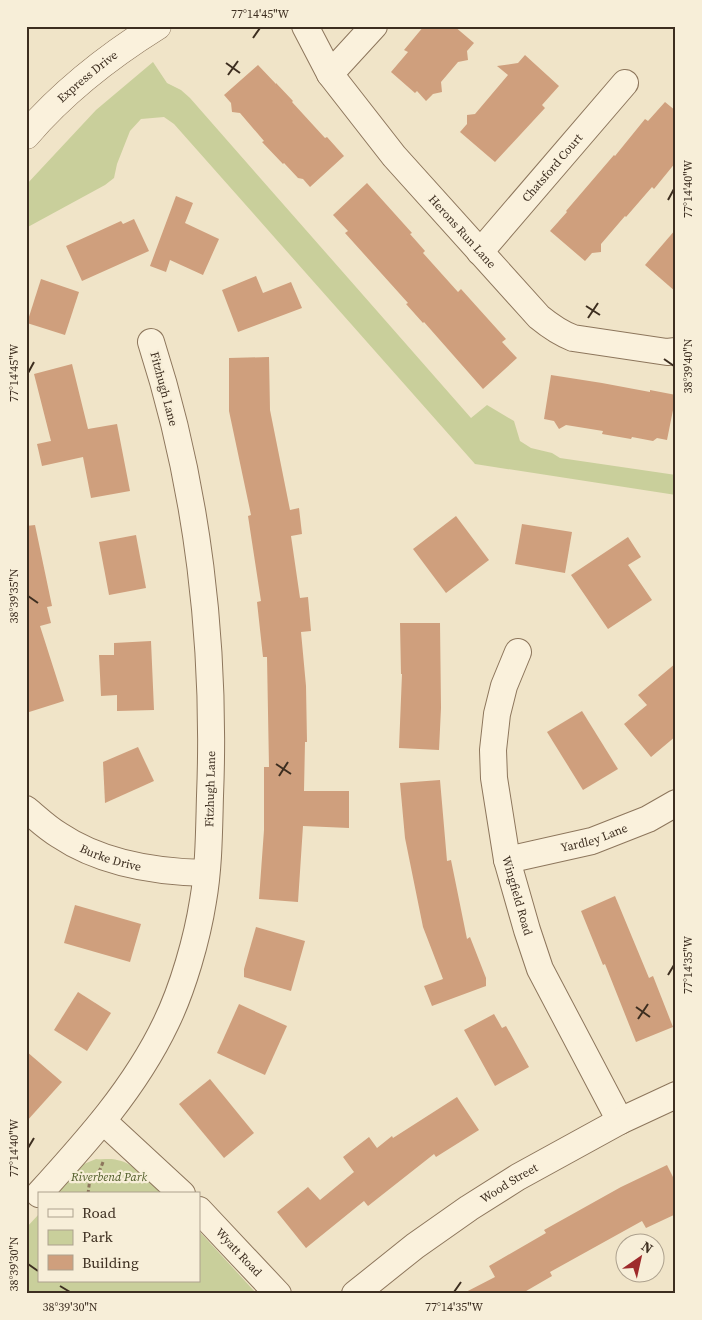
<svg xmlns="http://www.w3.org/2000/svg" width="702" height="1320" font-family="'Source Serif 4',serif">
  <style>
    .green { fill: #c9cf9b }
    .building { fill: #cf9f7d }
    .lines { fill: none; stroke-linecap: round; stroke-linejoin: round }
    .minor-casing { stroke: #8d765c; stroke-width: 28 }
    .tertiary-casing { stroke: #8d765c; stroke-width: 29 }
    .path { stroke: #8d765c; stroke-width: 3; stroke-dasharray: 4 2.5; stroke-linecap: butt }
    .minor { stroke: #faf1dc; stroke-width: 26 }
    .tertiary { stroke: #faf1dc; stroke-width: 28 }
    .ticks { fill: none; stroke: #3d2e20; stroke-width: 2 }
    .labels { text-anchor: middle; dominant-baseline: central; stroke-width: 4.5; stroke-linejoin: round; paint-order: stroke }
    .street-label { font-size: 12px; fill: #3d2e20; stroke: #f7eed8 }
    .park-label { font-size: 12px; font-style: italic; fill: #4d5a26; stroke: #f7eed8 }
    .neatline { fill: none; stroke: #3d2e20; stroke-width: 2 }
    .ticks-label { font-size: 12px; text-anchor: middle; fill: #3d2e20 }
  </style>
  <rect width="100%" height="100%" fill="#f0e4c8"/>
  <!-- green -->
  <g class="green">
    <polygon points="153,62 167,83 181,90 190,98 471,418 487,405 514,421 520,441 531,448 552,453 560,458 676,475 676,495 475,464 174,124 164,117 141,119 130,131 117,164 114,178 105,185 26,228 26,185 96,110"/>
    <path d="M96,1159C103,1160 111,1158 117,1160C135,1163 150,1182 162,1194H56L84,1164Z"/>
    <polygon points="39,1214 39,1281 199,1281 199,1231 257,1294 26,1294 26,1228"/>
  </g>
  <!-- building -->
  <g class="building">
    <polygon points="424,26 454,26 474,43 467,51 468,60 458,62 441,82 442,92 433,94 426,101 417,91 415,93 391,72 408,52 404,50"/>
    <polygon points="525,55 559,86 542,105 545,108 495,162 460,132 467,124 467,115 475,114 508,75 497,66 518,63"/>
    <polygon points="258,65 276,84 276,83 293,101 292,102 325,138 327,137 344,156 310,187 303,179 298,178 284,163 283,164 262,142 264,141 240,113 232,112 231,103 224,95"/>
    <polygon points="665,102 676,111 676,162 654,189 652,187 626,217 625,216 601,244 601,252 592,253 585,261 550,231 567,212 566,211 614,155 615,156 645,119 648,121"/>
    <polygon points="367,183 412,233 410,234 425,251 423,253 458,292 461,289 506,339 502,342 517,358 483,389 424,322 423,323 406,304 408,303 345,233 348,231 333,215"/>
    <polygon points="176,196 193,203 185,223 219,239 203,275 170,260 166,272 150,266"/>
    <polygon points="134,219 149,251 82,281 66,246 121,221 123,224"/>
    <polygon points="676,229 676,292 645,265"/>
    <polygon points="256,276 263,293 291,282 302,308 238,332 222,290"/>
    <polygon points="41,279 79,292 65,335 27,323"/>
    <polygon points="269,357 270,410 290,510 299,508 302,534 291,536 300,598 308,597 311,631 301,632 306,686 307,742 305,742 304,791 349,791 349,828 303,826 298,902 259,899 264,830 264,767 269,767 267,657 263,657 257,602 261,601 248,516 251,515 229,411 229,358"/>
    <polygon points="72,364 88,429 117,424 130,491 91,498 83,457 42,466 37,444 51,441 34,374"/>
    <polygon points="551,375 602,383 650,392 650,390 676,395 667,440 657,438 653,441 632,437 631,439 602,434 603,431 566,425 559,429 554,421 544,419"/>
    <polygon points="456,516 489,560 446,593 413,549"/>
    <polygon points="522,524 572,532 565,573 515,564"/>
    <polygon points="35,525 52,606 47,607 51,623 40,626 64,701 26,713 26,526"/>
    <polygon points="136,535 146,588 109,595 99,542"/>
    <polygon points="628,537 641,557 628,565 652,600 608,629 571,575"/>
    <polygon points="400,623 440,623 441,708 439,750 399,748 402,674 401,674"/>
    <polygon points="151,641 154,710 117,711 117,695 101,696 99,655 114,655 114,643"/>
    <polygon points="676,663 676,736 651,757 624,724 647,705 638,695"/>
    <polygon points="582,711 618,769 583,790 547,732"/>
    <polygon points="138,747 154,781 105,803 103,762"/>
    <polygon points="440,780 447,861 451,860 467,939 470,937 486,978 486,986 432,1006 424,986 443,979 423,927 405,838 400,783"/>
    <polygon points="615,896 649,978 653,976 673,1027 636,1042 605,964 603,965 581,911"/>
    <polygon points="75,905 141,924 130,962 64,943"/>
    <polygon points="256,927 305,941 291,991 244,977 244,969"/>
    <polygon points="78,992 111,1013 87,1051 54,1030"/>
    <polygon points="239,1004 287,1026 265,1075 217,1053"/>
    <polygon points="494,1014 502,1028 506,1026 529,1067 495,1086 464,1030"/>
    <polygon points="26,1051 62,1082 26,1122"/>
    <polygon points="210,1079 254,1133 224,1158 179,1104"/>
    <polygon points="457,1097 479,1130 436,1157 434,1154 368,1206 364,1201 306,1248 277,1212 308,1187 320,1200 354,1172 343,1157 369,1137 377,1148 392,1136 393,1138"/>
    <polygon points="667,1165 676,1183 676,1214 646,1228 642,1221 550,1272 552,1276 521,1294 462,1294 495,1277 489,1266 546,1233 544,1230 621,1187"/>
  </g>
  <g class="lines">
    <defs>
      <g id="minor">
        <path id="s1" d="M305,26L330,74L394,156L539,317C550,326 560,333 573,338L667,352L676,351"/>
        <polyline points="330,74 374,26"/>
        <path id="s2" d="M480,252L625,83"/>
        <path id="s3" d="M518,652L504,686L497,714L493,750L494,778L507,860L527,930L540,969L620,1121"/>
        <path id="s4" d="M26,809C37,818 47,828 59,835C102,864 155,872 206,873"/>
        <path id="s5" d="M507,860L592,841L648,819L676,803"/>
        <polyline points="103,1121 182,1194"/>
        <path id="s6" d="M39,1194C87,1141 135,1088 166,1023C183,988 197,939 203,901C209,867 209,831 210,796C216,644 198,488 151,342"/>
        <path id="s7" d="M199,1210L278,1294"/>
        <path id="s8" d="M355,1294L415,1246L469,1208L518,1177L620,1121L676,1095"/>
      </g>
      <g id="tertiary">
        <path id="s9" d="M26,135C63,92 109,56 157,26"/>
      </g>
    </defs>
    <!-- minor casing -->
    <use href="#minor" class="minor-casing"/>
    <!-- tertiary casing -->
    <use href="#tertiary" class="tertiary-casing"/>
    <!-- path -->
    <g class="path">
      <path d="M88,1177C97,1179 100,1170 103,1162"/>
      <polyline points="88,1194 90,1178"/>
    </g>
    <!-- minor -->
    <use href="#minor" class="minor"/>
    <!-- tertiary -->
    <use href="#tertiary" class="tertiary"/>
  </g>
  <!-- ticks -->
  <path class="ticks" d="M253,38L260,28M226,63L240,73M228,75L238,61M668,200L674,189M586,306L600,315M588,318L598,303M664,359L674,366M28,373L34,362M28,596L38,603M276,764L291,774M279,776L288,762M668,975L674,965M636,1007L650,1017M638,1019L648,1004M28,1148L34,1138M28,1264L38,1271M60,1286L70,1292M454,1292L461,1282"/>
  <g class="labels">
    <!-- street labels -->
    <g class="street-label">
      <text stroke="none"><textPath href="#s9" startOffset="85">Express Drive</textPath></text>
      <text stroke="none"><textPath href="#s2" startOffset="111">Chatsford Court</textPath></text>
      <text stroke="none"><textPath href="#s1" startOffset="260">Herons Run Lane</textPath></text>
      <text transform="translate(164 389) rotate(75)">Fitzhugh Lane</text>
      <text stroke="none"><textPath href="#s6" startOffset="454">Fitzhugh Lane</textPath></text>
      <text stroke="none"><textPath href="#s5" startOffset="90">Yardley Lane</textPath></text>
      <text stroke="none"><textPath href="#s4" startOffset="99">Burke Drive</textPath></text>
      <text stroke="none"><textPath href="#s3" startOffset="250">Wingfield Road</textPath></text>
      <text stroke="none"><textPath href="#s8" startOffset="190">Wood Street</textPath></text>
      <text stroke="none"><textPath href="#s7" startOffset="58">Wyatt Road</textPath></text>
    </g>
    <!-- park labels -->
    <g class="park-label">
      <text x="109" y="1177">Riverbend Park</text>
    </g>
  </g>
  <!-- border -->
  <rect width="702" height="1320" fill="none" stroke="#f7eed8" stroke-width="55"/>
  <!-- legend -->
  <rect x="38" y="1192" width="162" height="90" fill="#f7eed8" stroke="#ada18e"/>
  <rect x="48" y="1209" width="25" height="8" fill="#faf1dc" stroke="#ada18e"/>
  <text x="82" y="1218" font-size="15" fill="#3d2e20">Road</text>
  <rect x="48" y="1230" width="25" height="15" fill="#c9cf9b" stroke="#ada18e"/>
  <text x="82" y="1242" font-size="15" fill="#3d2e20">Park</text>
  <rect x="48" y="1255" width="25" height="15" fill="#cf9f7d" stroke="#ada18e"/>
  <text x="82" y="1268" font-size="15" fill="#3d2e20">Building</text>
  <!-- north arrow -->
  <g transform="translate(640 1258) rotate(34)"><circle r="24" fill="#f7eed8" stroke="#ada18e"/>
  <path d="M0-4L9 19L0 12L-9 19Z" fill="#9e2a2b"/>
  <text y="-8" font-size="14" font-weight="bold" text-anchor="middle" fill="#3d2e20">N</text>
  </g>
  <rect x="28" y="28" width="646" height="1264" class="neatline"/>
  <g class="ticks-label">
    <text x="260" y="18">77°14'45"W</text>
    <text transform="translate(688 189) rotate(-90)" y="4">77°14'40"W</text>
    <text transform="translate(688 366) rotate(-90)" y="4">38°39'40"N</text>
    <text transform="translate(14 373) rotate(-90)" y="4">77°14'45"W</text>
    <text transform="translate(14 596) rotate(-90)" y="4">38°39'35"N</text>
    <text transform="translate(688 965) rotate(-90)" y="4">77°14'35"W</text>
    <text transform="translate(14 1148) rotate(-90)" y="4">77°14'40"W</text>
    <text transform="translate(14 1264) rotate(-90)" y="4">38°39'30"N</text>
    <text x="70" y="1311">38°39'30"N</text>
    <text x="454" y="1311">77°14'35"W</text>
  </g>
</svg>
